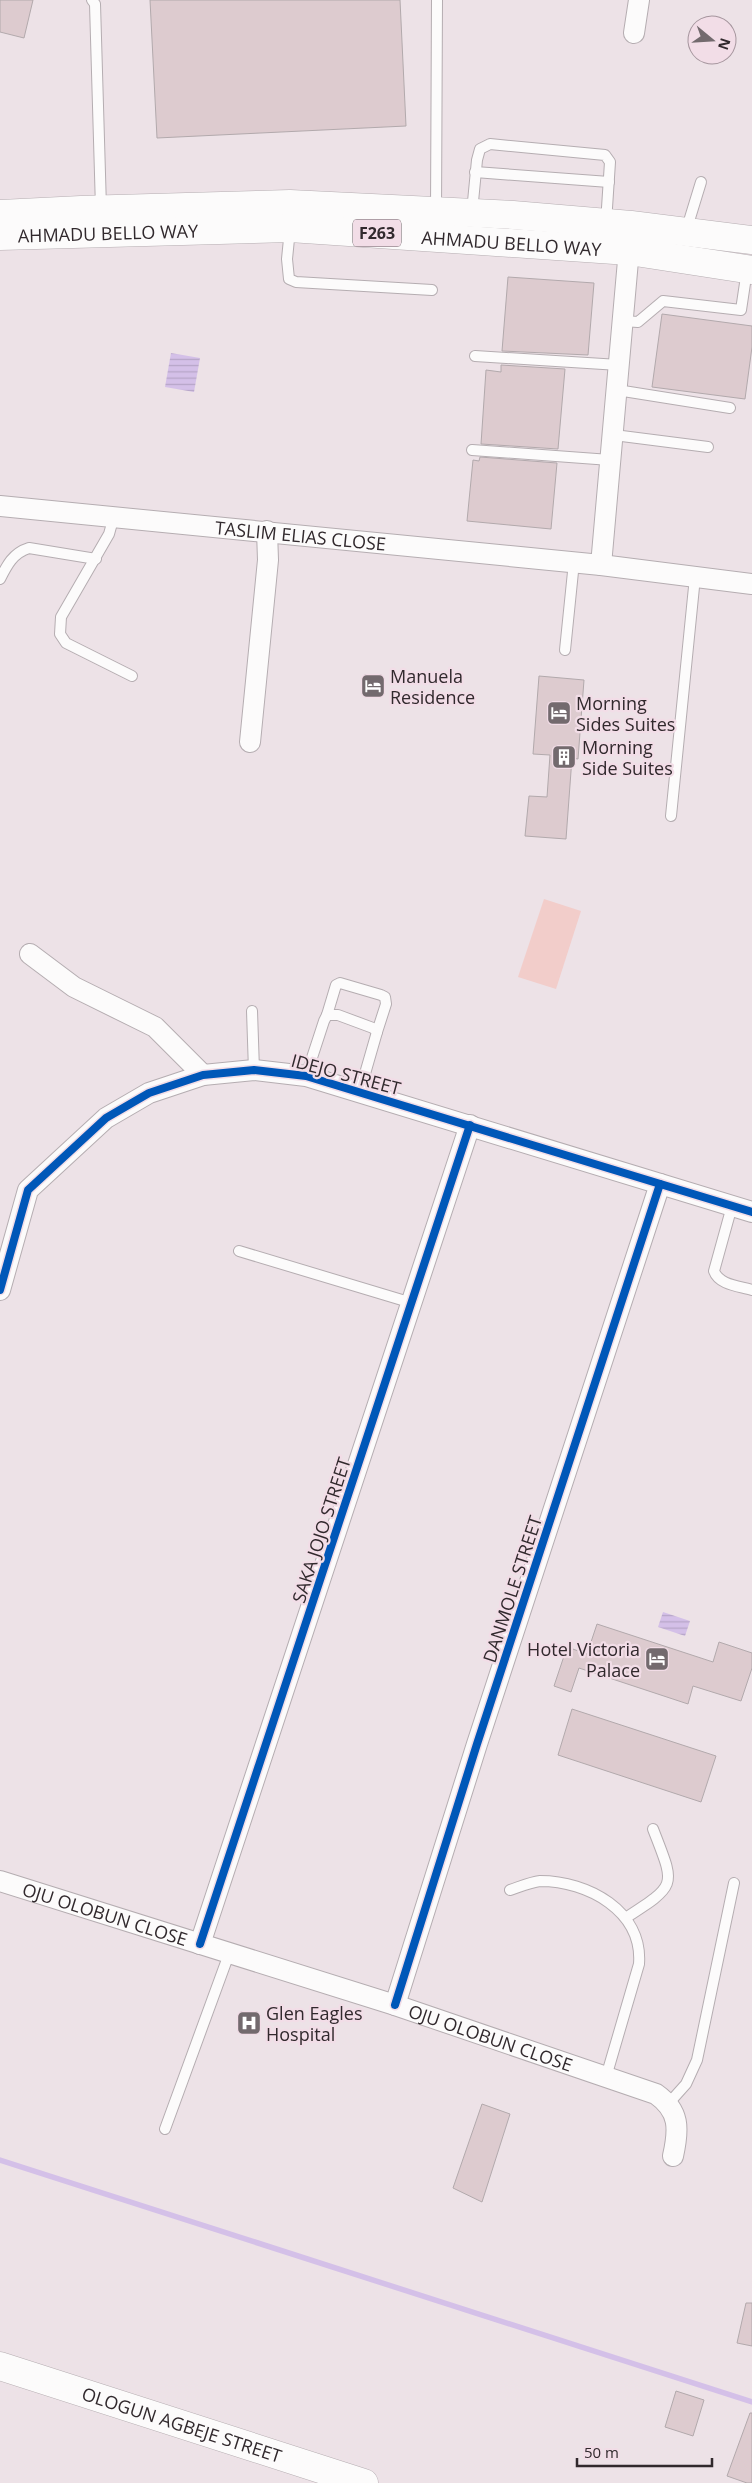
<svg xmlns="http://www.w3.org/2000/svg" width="752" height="2483" font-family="'Open Sans',sans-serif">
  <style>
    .green { fill: #f2cdca }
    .water { fill: url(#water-rules) }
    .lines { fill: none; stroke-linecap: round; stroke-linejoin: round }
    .stream { stroke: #d4c0e8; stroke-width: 5.5 }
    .building { fill: #ddcbcf; stroke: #b2a9ac }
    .lane-casing { stroke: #b5adb1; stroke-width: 12 }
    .street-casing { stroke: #b5adb1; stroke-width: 22 }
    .secondary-casing { stroke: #b5adb1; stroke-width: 29 }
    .highway-casing { stroke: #b5adb1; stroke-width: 29 }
    .lane { stroke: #fcfbfb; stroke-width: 10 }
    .street { stroke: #fcfbfb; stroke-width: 20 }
    .secondary { stroke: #fcfbfb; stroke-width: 28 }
    .highway { stroke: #fcfbfb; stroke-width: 28 }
    .cycleway-casing { stroke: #f2dde7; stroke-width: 11 }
    .cycleway { stroke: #0057b8; stroke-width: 8 }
    .labels { text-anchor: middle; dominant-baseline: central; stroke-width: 4.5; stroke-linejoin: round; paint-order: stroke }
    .shield { fill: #f2dde7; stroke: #6b5f65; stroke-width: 1 }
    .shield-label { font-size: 16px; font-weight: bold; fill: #31292d }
    .street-label { font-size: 18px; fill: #31292d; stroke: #f2dde7 }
    .poi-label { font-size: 18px; fill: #31292d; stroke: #f2dde7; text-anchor: start }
  </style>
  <defs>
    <pattern id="water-rules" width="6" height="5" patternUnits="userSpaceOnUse" patternTransform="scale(1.25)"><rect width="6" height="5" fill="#d4c0e8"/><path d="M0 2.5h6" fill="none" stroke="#b6a5c7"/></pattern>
  </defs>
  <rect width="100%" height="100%" fill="#ede2e7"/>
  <!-- green -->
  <polygon class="green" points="544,899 581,911 556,989 518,977"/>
  <!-- water -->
  <g class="water">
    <polygon points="171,353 200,358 194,392 165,387"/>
    <polygon points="663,1612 690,1621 685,1636 658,1627"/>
  </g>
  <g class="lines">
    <!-- stream -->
    <polyline class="stream" points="0,2160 752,2402"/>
  </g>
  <!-- building -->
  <g class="building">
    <polygon points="0,0 33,0 24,38 0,32"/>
    <polygon points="150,0 400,0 406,126 157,138"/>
    <polygon points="508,277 594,283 588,355 502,351"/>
    <polygon points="662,314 752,326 752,347 745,399 652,387"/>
    <polygon points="501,365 565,369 558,449 481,444 486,370 501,372"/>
    <polygon points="480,457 557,463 551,529 467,521 473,460 479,461"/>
    <polygon points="539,676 584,680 578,759 572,758 566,839 525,836 529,796 547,797 550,755 533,754"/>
    <polygon points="597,1624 713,1662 719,1642 752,1653 752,1668 741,1701 693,1686 688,1704 579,1668 571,1692 554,1686 567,1647 587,1654"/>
    <polygon points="572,1709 716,1756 701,1802 558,1755"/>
    <polygon points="482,2104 510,2114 482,2202 453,2188"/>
    <polygon points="746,2303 752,2303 752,2346 737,2343"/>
    <polygon points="676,2391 704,2400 693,2436 665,2427"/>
    <polygon points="750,2413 752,2413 752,2483 747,2483 727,2476"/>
  </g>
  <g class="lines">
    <defs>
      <g id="lane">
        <polyline points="92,0 95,4 101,208"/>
        <polyline points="475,172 609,182"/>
        <polyline points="436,211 437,0"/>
        <polyline points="472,212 477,160 480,149 490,144 605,155 610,162 606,223"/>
        <polyline points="290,229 287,259 289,279 296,282 432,290"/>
        <polyline points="686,231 701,182"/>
        <polyline points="623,321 638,322 663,301 741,310 747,270"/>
        <polyline points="475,356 619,365"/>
        <polyline points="617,390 730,408"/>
        <polyline points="614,435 708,447"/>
        <polyline points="472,450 610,460"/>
        <polyline points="114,516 109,534 61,617 60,634 66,643 132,676"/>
        <path d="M0,579C7,565 13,553 29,548L96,559"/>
        <polyline points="565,650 574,562"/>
        <polyline points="671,816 695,577"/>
        <polyline points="252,1011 254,1070"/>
        <polyline points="327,1015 336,985 340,983 381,995 385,997 386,1004 377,1032"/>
        <polyline points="306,1076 324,1021 327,1015 338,1015 373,1028 377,1032 360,1091"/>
        <path d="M732,1206L714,1271C719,1285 739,1286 752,1290"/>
        <polyline points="239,1251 412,1303"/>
        <path d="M510,1890C519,1887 531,1882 540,1881C588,1881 643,1911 639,1964L606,2077"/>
        <path d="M627,1917C678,1884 675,1886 653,1829"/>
        <polyline points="669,2103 686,2084 697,2060 734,1883"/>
        <polyline points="165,2129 229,1954"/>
      </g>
      <g id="street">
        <polyline points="634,33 639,0"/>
        <path id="s1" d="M0,506L601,565L752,584"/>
        <polyline points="601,565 630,238"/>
        <polyline points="250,742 268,560 267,531"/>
        <polyline points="30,954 74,987 155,1027 203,1075"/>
        <polyline points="0,1290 28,1190 106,1118 149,1093 203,1075 254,1070 306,1076 752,1212"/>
        <path id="s2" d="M0,1881L395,2005L656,2094C680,2111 679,2129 673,2156"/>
        <polyline points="200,1944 470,1125"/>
        <polyline points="395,2005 477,1744 660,1184"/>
      </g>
      <g id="secondary">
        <path id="s3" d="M0,2366L364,2483"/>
      </g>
      <g id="highway">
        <polyline points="0,214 81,210 290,204 513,215 631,225 752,240"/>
        <path id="s4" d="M0,236L290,228L629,251L752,270"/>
      </g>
    </defs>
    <!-- lane casing -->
    <use href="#lane" class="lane-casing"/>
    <!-- street casing -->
    <use href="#street" class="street-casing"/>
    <!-- secondary casing -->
    <use href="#secondary" class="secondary-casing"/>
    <!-- highway casing -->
    <use href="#highway" class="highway-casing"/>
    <!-- lane -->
    <use href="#lane" class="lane"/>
    <!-- street -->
    <use href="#street" class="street"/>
    <!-- secondary -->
    <use href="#secondary" class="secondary"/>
    <!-- highway -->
    <use href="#highway" class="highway"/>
    <defs>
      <g id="cycleway">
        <polyline points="0,1290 28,1190 106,1118 149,1093 203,1075 254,1070 306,1076 752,1212"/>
        <polyline points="200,1944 470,1125"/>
        <polyline points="395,2005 477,1744 660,1184"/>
      </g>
    </defs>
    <!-- cycleway casing -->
    <use href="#cycleway" class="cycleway-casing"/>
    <!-- cycleway -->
    <use href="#cycleway" class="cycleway"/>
  </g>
  <!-- icons -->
  <defs>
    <symbol id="hotel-square" viewBox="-11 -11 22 22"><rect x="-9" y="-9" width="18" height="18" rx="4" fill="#736a6e" stroke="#f2dde7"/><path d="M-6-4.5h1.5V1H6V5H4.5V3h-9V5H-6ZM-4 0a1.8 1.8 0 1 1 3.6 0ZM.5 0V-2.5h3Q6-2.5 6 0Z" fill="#fff"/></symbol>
    <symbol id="building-square" viewBox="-11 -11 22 22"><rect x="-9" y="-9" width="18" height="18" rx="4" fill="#736a6e" stroke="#f2dde7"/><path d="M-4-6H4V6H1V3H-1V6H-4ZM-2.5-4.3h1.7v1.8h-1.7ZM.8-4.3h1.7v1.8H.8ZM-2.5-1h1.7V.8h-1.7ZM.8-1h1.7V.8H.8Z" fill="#fff"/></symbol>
    <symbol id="hospital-square" viewBox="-11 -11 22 22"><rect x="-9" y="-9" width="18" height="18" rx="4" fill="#736a6e" stroke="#f2dde7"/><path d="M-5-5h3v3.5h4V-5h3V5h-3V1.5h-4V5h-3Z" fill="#fff"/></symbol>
  </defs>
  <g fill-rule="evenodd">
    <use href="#hotel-square" x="359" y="672" width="28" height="28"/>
    <use href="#hotel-square" x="545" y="699" width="28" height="28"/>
    <use href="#building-square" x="550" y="743" width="28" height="28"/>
    <use href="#hotel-square" x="643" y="1645" width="28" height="28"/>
    <use href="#hospital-square" x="235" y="2009" width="28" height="28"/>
  </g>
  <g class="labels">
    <!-- shield labels -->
    <rect class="shield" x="353" y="219.5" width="48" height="27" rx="4"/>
    <g class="shield-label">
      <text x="377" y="233">F263</text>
    </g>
    <!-- street labels -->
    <g class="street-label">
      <text stroke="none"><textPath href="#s4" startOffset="108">AHMADU BELLO WAY</textPath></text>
      <text stroke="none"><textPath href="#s4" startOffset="512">AHMADU BELLO WAY</textPath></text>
      <text stroke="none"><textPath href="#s1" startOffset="302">TASLIM ELIAS CLOSE</textPath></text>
      <text transform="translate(346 1074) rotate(15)">IDEJO STREET</text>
      <text transform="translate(321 1530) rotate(-72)">SAKA JOJO STREET</text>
      <text transform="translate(512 1589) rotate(-72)">DANMOLE STREET</text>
      <text stroke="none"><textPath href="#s2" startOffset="110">OJU OLOBUN CLOSE</textPath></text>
      <text stroke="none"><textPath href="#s2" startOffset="515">OJU OLOBUN CLOSE</textPath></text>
      <text stroke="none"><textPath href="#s3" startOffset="191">OLOGUN AGBEJE STREET</textPath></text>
    </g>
    <!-- poi labels -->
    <g class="poi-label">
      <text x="390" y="676">Manuela<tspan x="390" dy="21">Residence</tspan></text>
      <text x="576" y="703">Morning<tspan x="576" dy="21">Sides Suites</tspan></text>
      <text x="582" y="747">Morning<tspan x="582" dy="21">Side Suites</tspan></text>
      <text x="640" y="1649" text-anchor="end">Hotel Victoria<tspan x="640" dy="21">Palace</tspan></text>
      <text x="266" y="2013">Glen Eagles<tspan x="266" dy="21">Hospital</tspan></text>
    </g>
  </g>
  <!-- north arrow -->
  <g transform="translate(712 40) rotate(108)"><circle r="24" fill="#f2dde7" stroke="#a5959d"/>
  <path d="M0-4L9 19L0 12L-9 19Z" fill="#736a6e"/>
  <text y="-8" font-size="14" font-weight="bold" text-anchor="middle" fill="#31292d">N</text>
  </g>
  <!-- scale -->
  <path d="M577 2458v8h135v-8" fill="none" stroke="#31292d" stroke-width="2.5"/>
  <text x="584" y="2458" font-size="15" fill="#31292d" stroke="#f2dde7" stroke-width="4" paint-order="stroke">50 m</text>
</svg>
